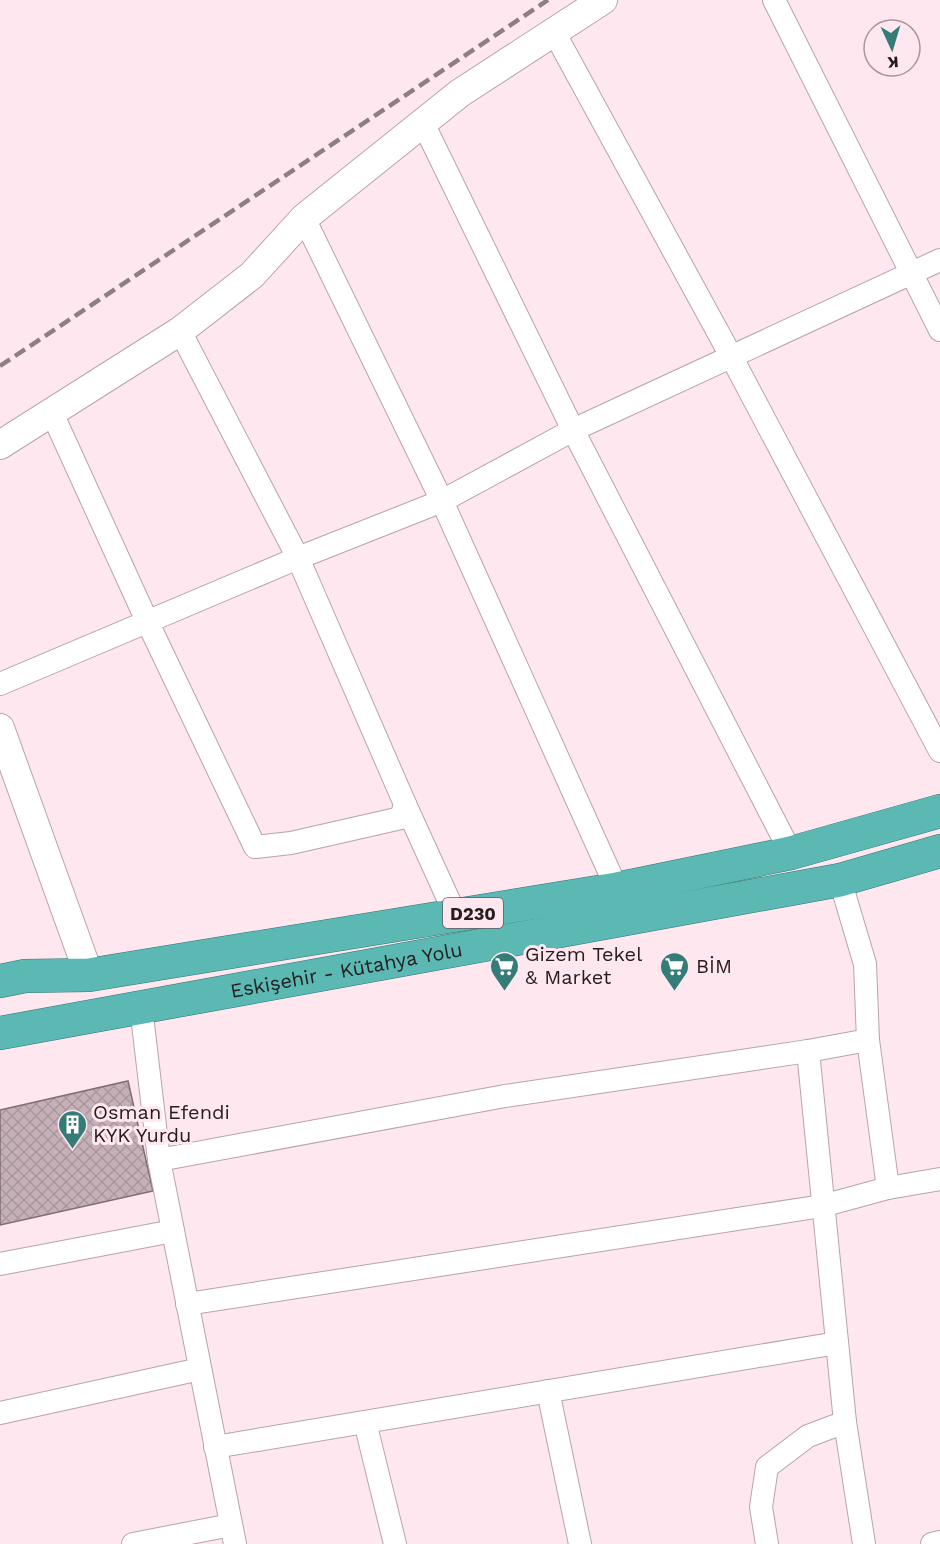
<svg xmlns="http://www.w3.org/2000/svg" width="940" height="1544" font-family="'Work Sans',sans-serif">
  <style>
    .building { fill: url(#building-cross-hatch); stroke: #806c74; stroke-width: 1.5 }
    .lines { fill: none; stroke-linecap: round; stroke-linejoin: round }
    .minor-casing { stroke: #b9a3ab; stroke-width: 24 }
    .tertiary-casing { stroke: #b9a3ab; stroke-width: 30 }
    .trunk-casing { stroke: #2d7673; stroke-width: 34 }
    .minor { stroke: #fff; stroke-width: 22 }
    .tertiary { stroke: #fff; stroke-width: 28 }
    .trunk { stroke: #5bb8b3; stroke-width: 33 }
    .rail { stroke: #8d7e84; stroke-width: 4.5; stroke-dasharray: 12 6; stroke-linecap: butt }
    .labels { text-anchor: middle; dominant-baseline: central; stroke-width: 6; stroke-linejoin: round; paint-order: stroke }
    .shield { fill: #fee7ef; stroke: #65595d; stroke-width: 1.5 }
    .shield-label { font-size: 18px; font-weight: bold; fill: #241c1f }
    .poi-label { font-size: 20px; fill: #241c1f; stroke: #fee7ef; text-anchor: start }
    .street-label { font-size: 20px; fill: #241c1f; stroke: #fee7ef }
  </style>
  <defs>
    <pattern id="building-cross-hatch" width="8" height="8" patternUnits="userSpaceOnUse" patternTransform="scale(1.5)"><rect width="8" height="8" fill="#c6b0b8"/><path d="M0 0l8 8M0 8l8-8" fill="none" stroke="#aa979e"/></pattern>
  </defs>
  <rect width="100%" height="100%" fill="#fee7ef"/>
  <!-- building -->
  <polygon class="building" points="128,1081 153,1191 0,1225 0,1110"/>
  <g class="lines">
    <defs>
      <g id="minor">
        <polyline points="774,0 940,330"/>
        <polyline points="554,32 731,356 940,751"/>
        <polyline points="423,123 573,430 791,853"/>
        <polyline points="304,218 442,501 617,889"/>
        <polyline points="52,413 147,621 255,847 291,843 401,818 405,804 298,558 180,331"/>
        <polyline points="0,684 298,558 442,501 573,430 940,260"/>
        <polyline points="405,804 456,916"/>
        <polyline points="840,880 865,964 868,1040 888,1188"/>
        <polyline points="141,1007 159,1160 235,1544"/>
        <polyline points="808,1051 845,1422 864,1544"/>
        <polyline points="159,1160 505,1096 808,1051 868,1040"/>
        <polyline points="0,1264 173,1231"/>
        <polyline points="187,1304 822,1206 888,1188 940,1179"/>
        <polyline points="548,1391 580,1544"/>
        <polyline points="0,1413 200,1369"/>
        <polyline points="365,1422 395,1544"/>
        <polyline points="215,1447 837,1343"/>
        <polyline points="133,1544 231,1525"/>
        <polyline points="767,1544 761,1507 767,1467 808,1436 845,1422"/>
        <polyline points="932,1544 940,1542"/>
      </g>
      <g id="tertiary">
        <polyline points="0,445 180,331 252,275 304,218 460,93 603,0"/>
        <polyline points="0,728 89,975"/>
      </g>
      <g id="trunk">
        <polyline points="0,981 25,976 89,975 617,889 791,853 940,811"/>
        <path id="s1" d="M0,1033L840,880L940,851"/>
      </g>
    </defs>
    <!-- minor casing -->
    <use href="#minor" class="minor-casing"/>
    <!-- tertiary casing -->
    <use href="#tertiary" class="tertiary-casing"/>
    <!-- trunk casing -->
    <use href="#trunk" class="trunk-casing"/>
    <!-- minor -->
    <use href="#minor" class="minor"/>
    <!-- tertiary -->
    <use href="#tertiary" class="tertiary"/>
    <!-- trunk -->
    <use href="#trunk" class="trunk"/>
    <!-- rail -->
    <polyline class="rail" points="0,366 548,0"/>
  </g>
  <!-- icons -->
  <defs>
    <symbol id="supermarket-pin" viewBox="-11 -11 22 30"><path d="M0 17L-7.5 6A9.5 9.5 0 1 1 7.5 6Z" fill="#347c78" stroke="#fee7ef"/><path d="M-6-5.5h2.5l.6 2H6L4.5 2H-2.5L-4.4-4H-6ZM-1.5 3.2a1.3 1.3 0 1 0 .1 0ZM3 3.2a1.3 1.3 0 1 0 .1 0Z" fill="#fff"/></symbol>
    <symbol id="building-pin" viewBox="-11 -11 22 30"><path d="M0 17L-7.5 6A9.5 9.5 0 1 1 7.5 6Z" fill="#347c78" stroke="#fee7ef"/><path d="M-4-6H4V6H1V3H-1V6H-4ZM-2.5-4.3h1.7v1.8h-1.7ZM.8-4.3h1.7v1.8H.8ZM-2.5-1h1.7V.8h-1.7ZM.8-1h1.7V.8H.8Z" fill="#fff"/></symbol>
  </defs>
  <g fill-rule="evenodd">
    <use href="#supermarket-pin" x="488" y="950" width="33" height="45"/>
    <use href="#supermarket-pin" x="658" y="950" width="33" height="45"/>
    <use href="#building-pin" x="56" y="1108" width="33" height="45"/>
  </g>
  <g class="labels">
    <!-- shield labels -->
    <rect class="shield" x="443" y="898" width="60" height="30" rx="4.5"/>
    <g class="shield-label">
      <text x="473" y="913">D230</text>
    </g>
    <!-- poi labels -->
    <g class="poi-label">
      <text x="525" y="954">Gizem Tekel<tspan x="525" dy="23">&amp; Market</tspan></text>
      <text x="696" y="966">BİM</text>
      <text x="93" y="1112">Osman Efendi<tspan x="93" dy="23">KYK Yurdu</tspan></text>
    </g>
    <!-- street labels -->
    <g class="street-label">
      <text stroke="none"><textPath href="#s1" startOffset="352">Eskişehir - Kütahya Yolu</textPath></text>
    </g>
  </g>
  <!-- north arrow -->
  <g transform="translate(892 48) rotate(176)"><circle r="28" fill="#fee7ef" stroke="#a7969c" stroke-width="1.5"/>
  <path d="M0-4.5L10 22L0 15L-10 22Z" fill="#347c78"/>
  <text y="-9" font-size="16" font-weight="bold" text-anchor="middle" fill="#241c1f">K</text>
  </g>
</svg>
